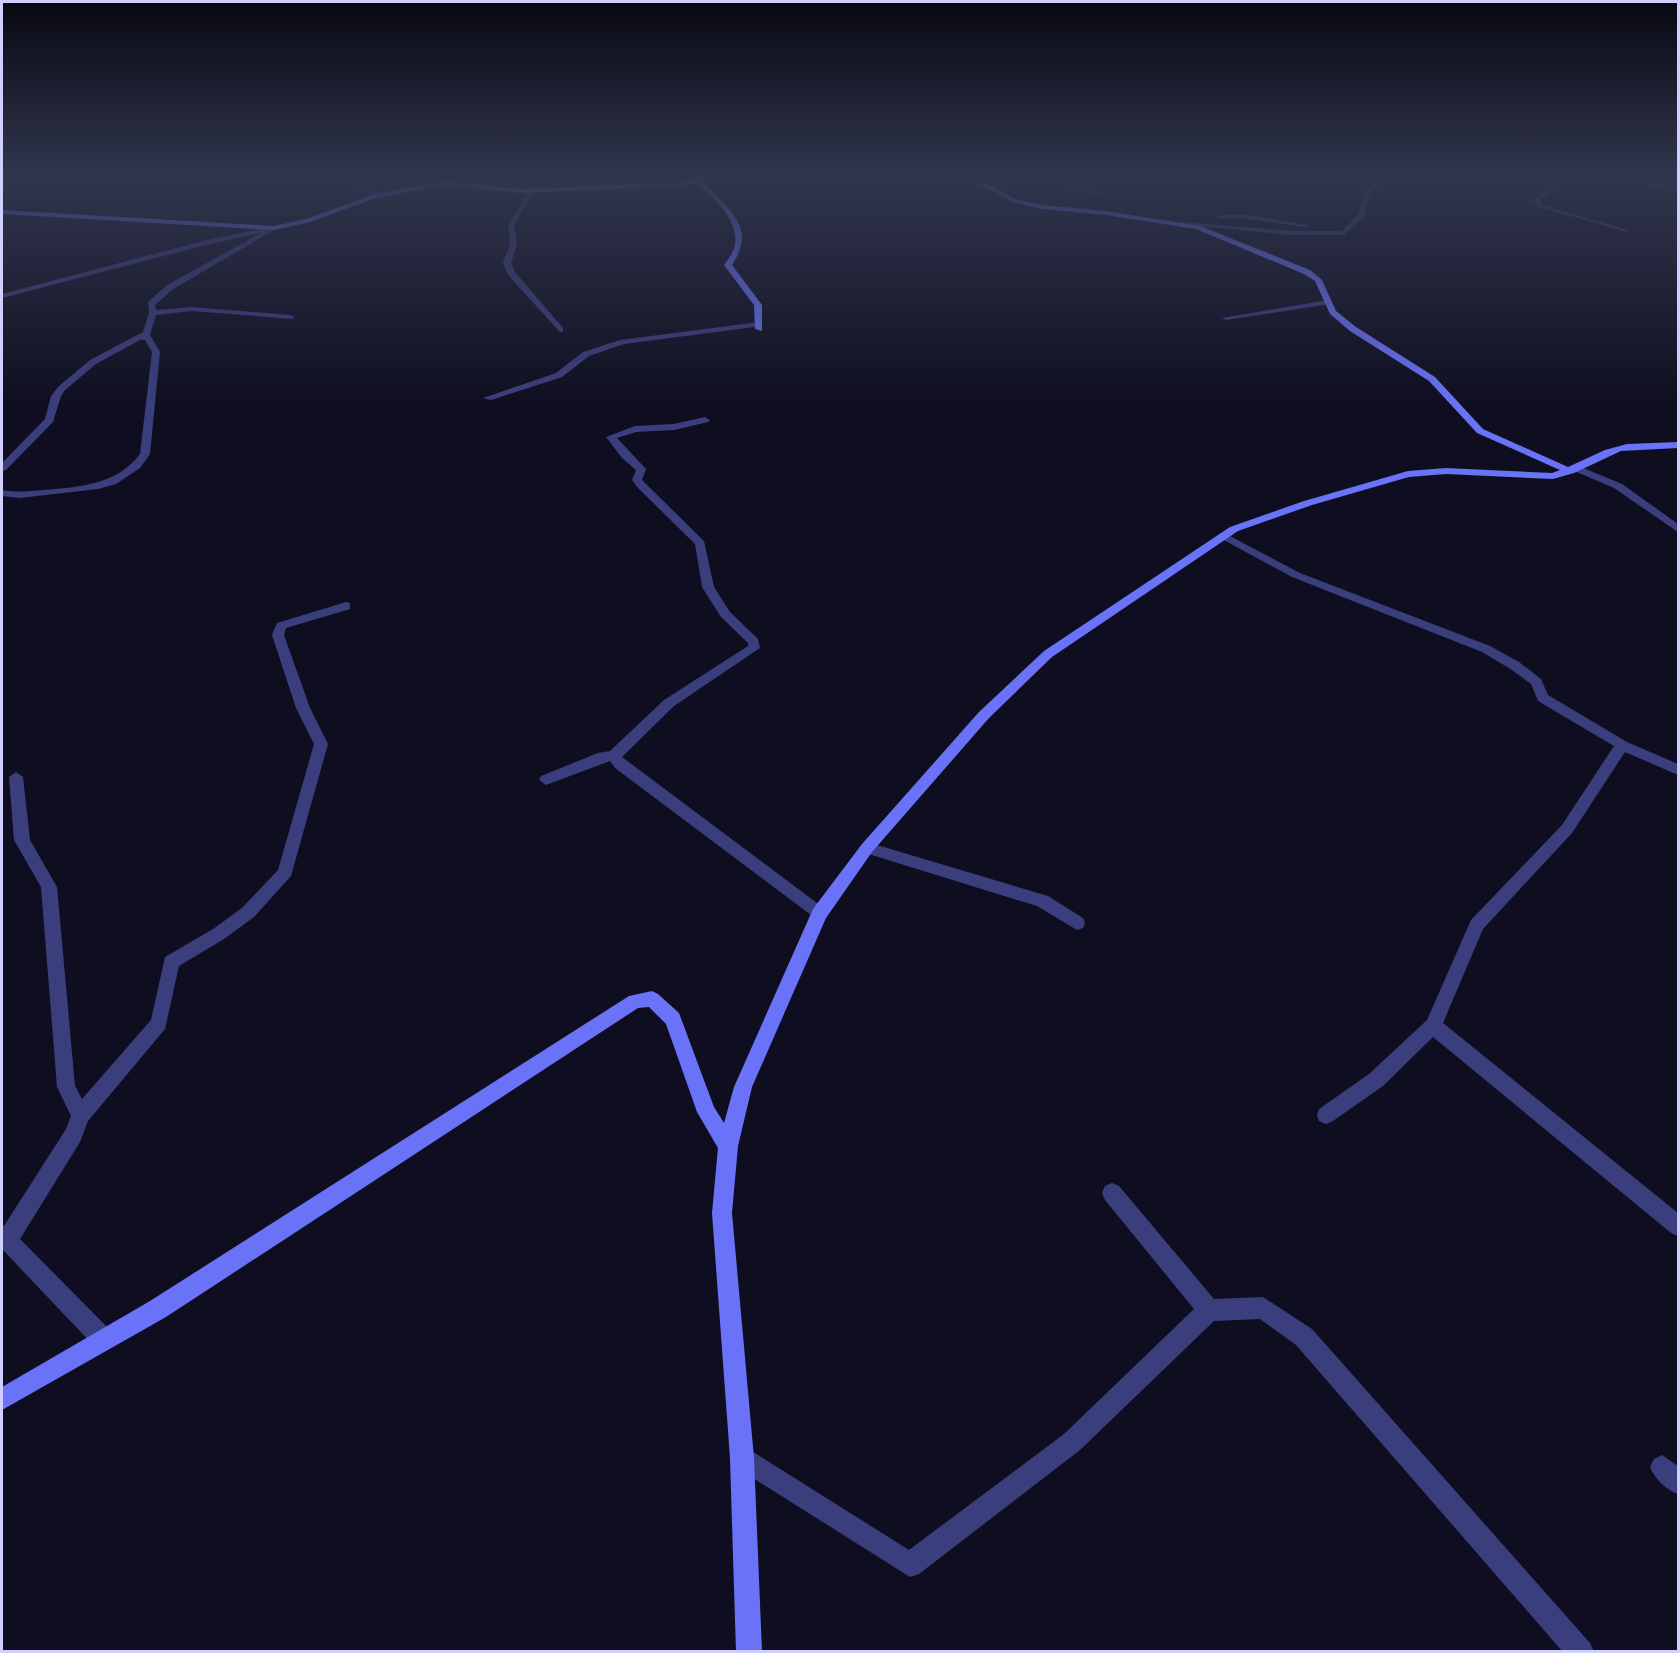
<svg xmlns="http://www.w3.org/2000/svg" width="1680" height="1653" font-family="Arial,sans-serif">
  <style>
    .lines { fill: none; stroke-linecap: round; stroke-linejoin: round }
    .street { fill: #3b3e7d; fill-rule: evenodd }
    .secondary { fill: #6a73f8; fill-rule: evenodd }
  </style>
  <rect width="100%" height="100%" fill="#0f0e20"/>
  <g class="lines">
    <!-- street -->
    <g class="street">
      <polygon points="1038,177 1047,177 1108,195 1103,196"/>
      <polygon points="1380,177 1387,177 1370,193 1364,216 1344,235 1292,235 1178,224 1181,222 1292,231 1342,231 1359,214 1365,191"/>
      <polygon points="1557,177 1563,177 1565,182 1540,200 1542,205 1628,230 1628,232 1538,207 1533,200 1559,181"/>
      <polygon points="1608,177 1621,177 1678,187 1678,191"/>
      <polygon points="354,184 378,192 379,193 376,197 372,197 372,194 352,187"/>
      <polygon points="529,190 534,191 514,226 517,244 511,263 515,272 563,328 563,332 560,332 508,275 503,263 510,244 508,226"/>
      <polygon points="1219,215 1249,215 1308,225 1305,227 1249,219 1217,218"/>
      <path d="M274,226L276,229L173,289L155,305L156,310L192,307L290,315L294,317L293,319L192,311L156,315L150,335L160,352L150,454L140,468L116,484L98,489L20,498L2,496V490C16,493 30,491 44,490C79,487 117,485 140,454L152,352L145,340H140L96,364L65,390L61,396L53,422L6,470L2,471V463L45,419L51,396L59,386L90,360L143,332L149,313L148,302L167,285L261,233L206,245L2,298V294L203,241Z"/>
      <polygon points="1328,300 1331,300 1331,304 1226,320 1222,318"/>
      <polygon points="759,322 762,322 762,326 624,344 589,356 562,377 491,400 483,398 556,373 583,352 620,340"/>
      <polygon points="705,417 710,420 708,422 674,430 636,432 617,438 646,469 642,480 646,484 704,541 714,587 730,612 758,639 760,648 674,706 622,757 825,909 827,914 825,919 819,921 615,768 610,761 546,785 539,780 541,776 598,753 610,751 664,700 748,646 748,643 721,617 702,587 695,544 638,488 632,480 636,470 622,458 606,437 635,426 674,424"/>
      <polygon points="1576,465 1622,484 1678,524 1678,532 1614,488 1572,470 1572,466"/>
      <polygon points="1224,533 1300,573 1490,646 1519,662 1541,679 1548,695 1627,742 1678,764 1678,775 1625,752 1572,833 1483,929 1443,1023 1678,1213 1678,1236 1671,1233 1433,1037 1383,1086 1333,1121 1326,1124 1319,1121 1317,1115 1319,1109 1369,1074 1427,1020 1471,920 1562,825 1614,746 1538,701 1531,684 1509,668 1482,652 1292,577 1220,538 1220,534"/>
      <polygon points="346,602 350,603 350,609 286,628 284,635 310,708 328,744 291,876 254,917 224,939 179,966 165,1029 88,1121 80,1142 20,1239 111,1331 114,1339 111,1347 103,1350 95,1347 2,1249 2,1225 4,1226 66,1129 71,1116 57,1087 41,887 14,840 9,777 16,772 23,777 30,840 57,887 75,1086 82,1099 151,1020 165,957 213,929 242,908 278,870 314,744 296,708 272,635 277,623"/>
      <polygon points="867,842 1048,896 1083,918 1085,923 1083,928 1077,930 1037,906 862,852 859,848 862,844"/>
      <polygon points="1112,1183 1119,1186 1214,1299 1263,1297 1312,1329 1590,1643 1594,1652 1563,1652 1296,1345 1260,1319 1214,1321 1080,1450 919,1574 910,1577 734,1466 730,1458 734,1450 742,1446 750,1450 909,1550 1064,1434 1194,1309 1105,1200 1102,1193 1105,1186"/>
      <path d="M1662,1455L1678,1466V1494C1666,1490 1655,1479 1650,1467L1654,1459Z"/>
    </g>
    <!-- secondary -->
    <g class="secondary">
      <path d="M699,177H708L699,181C708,185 714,192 720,199C742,222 750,237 732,265L762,305V331L755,329L754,305L724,265C729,258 734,252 735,244C739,221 712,192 693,183L683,186L523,193L444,185L376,198L310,222L274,230L2,214V210L274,226L306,219L372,195L444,181L523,189L682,182Z"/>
      <polygon points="978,177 984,177 984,182 1017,200 1042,205 1106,211 1200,226 1310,270 1322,280 1336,311 1356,327 1435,377 1483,429 1568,467 1605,450 1627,444 1678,442 1678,448 1621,451 1574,473 1553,479 1446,474 1409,477 1312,505 1238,531 1052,657 989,718 872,852 826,918 752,1087 738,1146 732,1213 754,1458 762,1652 736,1652 730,1458 712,1213 718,1148 697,1112 666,1024 649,1007 638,1008 166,1317 2,1410 2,1387 150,1301 629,996 652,991 658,994 679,1013 714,1107 724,1123 734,1087 813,909 862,844 979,712 1044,651 1230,527 1304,501 1408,471 1446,468 1552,473 1560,470 1477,433 1429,381 1350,331 1330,314 1315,281 1304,274 1196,229 1106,215 1042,209 1013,202 979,184"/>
    </g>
  </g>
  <!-- sky -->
  <linearGradient id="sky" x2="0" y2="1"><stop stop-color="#080812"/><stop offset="0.43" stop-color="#31364e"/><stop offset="1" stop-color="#31364e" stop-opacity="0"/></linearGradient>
  <rect width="1680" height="408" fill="url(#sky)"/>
  <!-- border -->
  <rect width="1680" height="1653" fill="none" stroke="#d0cffd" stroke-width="6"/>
</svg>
